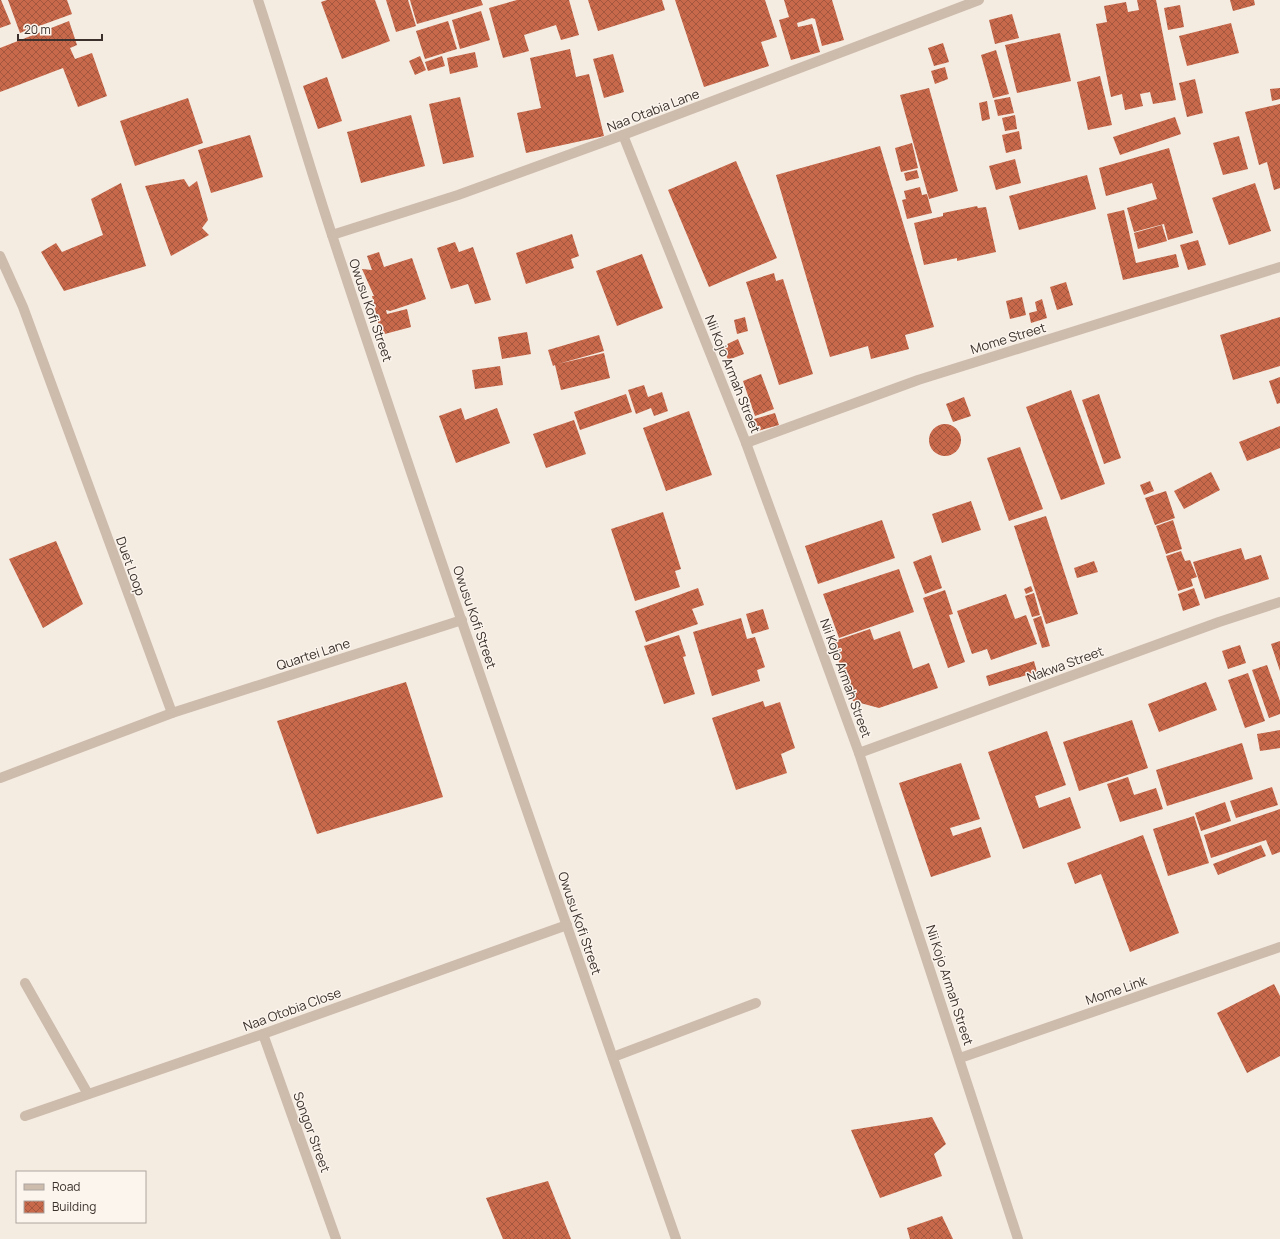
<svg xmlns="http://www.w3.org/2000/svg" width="1280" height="1239" font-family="Manrope,sans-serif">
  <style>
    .building { fill: url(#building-cross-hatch) }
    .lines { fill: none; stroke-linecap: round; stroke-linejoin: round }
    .service { stroke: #cdbbac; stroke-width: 10 }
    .minor { stroke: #cdbbac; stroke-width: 10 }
    .labels { text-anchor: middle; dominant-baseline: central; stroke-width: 3; stroke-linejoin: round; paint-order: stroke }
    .street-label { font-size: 13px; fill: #3b302b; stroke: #fbf5ee }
  </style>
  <defs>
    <pattern id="building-cross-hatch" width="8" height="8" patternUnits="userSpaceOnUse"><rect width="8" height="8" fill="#c8694b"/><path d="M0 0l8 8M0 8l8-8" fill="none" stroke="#a4573f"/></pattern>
  </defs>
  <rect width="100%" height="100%" fill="#f4ebe1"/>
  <!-- building -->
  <g class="building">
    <polygon points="0,0 1,0 11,24 0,28"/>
    <polygon points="8,0 67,0 72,14 20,33"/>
    <polygon points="327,0 375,0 390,41 342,59 321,2"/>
    <polygon points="386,0 408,0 416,26 396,32"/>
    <polygon points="410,0 481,0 483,5 417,24"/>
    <polygon points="517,0 569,0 579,35 561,40 556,25 524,35 529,51 503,58 489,8"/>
    <polygon points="588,0 662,0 665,10 598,31"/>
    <polygon points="675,0 765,0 777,37 761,42 769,66 704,87"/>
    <polygon points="784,0 832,0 844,40 822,46 815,19 812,18 797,23 798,27 812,24 820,52 791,60 779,20 789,17"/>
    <polygon points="1137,0 1156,0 1176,100 1153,104 1150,92 1140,94 1143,106 1125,110 1122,94 1111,97 1096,24 1107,22 1104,6 1126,2 1128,12 1139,10"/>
    <polygon points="1230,0 1254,0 1255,5 1233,11"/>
    <polygon points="1180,5 1184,27 1168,30 1164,8"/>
    <polygon points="481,11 490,40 460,49 452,20"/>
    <polygon points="1012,14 1019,38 995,44 989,20"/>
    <polygon points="69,21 77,45 70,48 75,59 92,53 107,96 78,107 63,68 0,92 0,48"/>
    <polygon points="448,21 457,49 425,59 416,31"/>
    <polygon points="1231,23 1239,53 1187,66 1179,36"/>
    <polygon points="1060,33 1071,81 1017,93 1005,45"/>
    <polygon points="943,43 949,62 934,66 928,48"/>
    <polygon points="570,49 576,77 589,74 604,136 526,153 517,113 541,108 530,58"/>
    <polygon points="996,50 1009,94 993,98 981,55"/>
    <polygon points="475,52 478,67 450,74 447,58"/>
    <polygon points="613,54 624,92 604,98 593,59"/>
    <polygon points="420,56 426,70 415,75 409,61"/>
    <polygon points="442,56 445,66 428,71 425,62"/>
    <polygon points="945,67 948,79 935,84 931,71"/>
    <polygon points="1100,76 1112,125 1088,130 1077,82"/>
    <polygon points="327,77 342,121 318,129 303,86"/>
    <polygon points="1195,79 1203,113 1187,117 1179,83"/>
    <polygon points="929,88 958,191 929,199 900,95"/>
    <polygon points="1280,88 1280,99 1272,101 1270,89"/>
    <polygon points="460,97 474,157 443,164 429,104"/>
    <polygon points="1010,97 1014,113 998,116 994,100"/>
    <polygon points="188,98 203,143 135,166 120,121"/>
    <polygon points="987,101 990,119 982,121 979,103"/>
    <polygon points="1280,104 1280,188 1274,190 1267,162 1259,165 1245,112"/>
    <polygon points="411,115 425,166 361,183 347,132"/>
    <polygon points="1015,115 1017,129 1005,131 1002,118"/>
    <polygon points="1175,117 1181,134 1120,155 1113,137"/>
    <polygon points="1019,131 1022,149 1006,153 1002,135"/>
    <polygon points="250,135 263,177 211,193 198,150"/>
    <polygon points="1239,136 1248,169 1223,175 1213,143"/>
    <polygon points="912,143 918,168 901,172 895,148"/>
    <polygon points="880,146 934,327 905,335 909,349 871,359 868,346 830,357 776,175"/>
    <polygon points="1169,148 1193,233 1168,240 1164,224 1134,232 1127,208 1157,199 1152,183 1106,196 1099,168"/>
    <polygon points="1015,159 1021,183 996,190 989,166"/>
    <polygon points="736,161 777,258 709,287 668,190"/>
    <polygon points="917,170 919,178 906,181 904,173"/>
    <polygon points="1087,175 1096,209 1019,230 1009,196"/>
    <polygon points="184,179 189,187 197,181 208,220 202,228 209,235 171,256 145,186"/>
    <polygon points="121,183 146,266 64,291 41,252 56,243 62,252 103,235 91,199"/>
    <polygon points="1255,183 1271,231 1229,245 1212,198"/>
    <polygon points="920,187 922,195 927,194 932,213 907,219 902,200 906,199 904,191"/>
    <polygon points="977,206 978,208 986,207 996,252 957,261 957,258 924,265 914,223 943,216 943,213"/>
    <polygon points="1124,210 1136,263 1176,254 1179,267 1123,280 1107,214"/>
    <polygon points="1162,225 1167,241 1138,249 1134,233"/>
    <polygon points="572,234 579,256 571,259 574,268 526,284 516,253"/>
    <polygon points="1198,240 1206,265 1188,270 1180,245"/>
    <polygon points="455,242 459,252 473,247 491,300 475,304 468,284 451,289 437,248"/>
    <polygon points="379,252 384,267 412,258 426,299 390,311 386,310 387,314 407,309 411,327 381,335 372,296 374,296 362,269 372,270 367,256"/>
    <polygon points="642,254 663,308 617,326 596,271"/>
    <polygon points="774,273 776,281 783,279 813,374 779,385 746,282"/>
    <polygon points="1066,282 1073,305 1057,310 1050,287"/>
    <polygon points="1022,297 1026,315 1010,319 1006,301"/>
    <polygon points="1042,299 1047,318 1031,323 1029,313 1037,311 1035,302"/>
    <polygon points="745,317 748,331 737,334 734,320"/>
    <polygon points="1280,317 1280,366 1233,380 1220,335"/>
    <polygon points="527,332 531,354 502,359 498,337"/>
    <polygon points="599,335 604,351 558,364 604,353 610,378 561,390 555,365 553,366 548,350"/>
    <polygon points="738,339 744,354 728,360 723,346"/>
    <polygon points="500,366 503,385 475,389 472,370"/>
    <polygon points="761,374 774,409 755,416 743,381"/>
    <polygon points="1280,377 1280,403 1277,404 1269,381"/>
    <polygon points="644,385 648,397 662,392 668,411 654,416 651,408 636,414 628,390"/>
    <polygon points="1071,390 1105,484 1061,500 1026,407"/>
    <polygon points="626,394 632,412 580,430 574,412"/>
    <polygon points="1099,394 1121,458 1104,464 1082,400"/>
    <polygon points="964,397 971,416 953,422 946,404"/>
    <polygon points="461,408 465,420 497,408 510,443 456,463 439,416"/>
    <polygon points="689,411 712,475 666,491 643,428"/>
    <polygon points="775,413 779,425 758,431 754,419"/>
    <polygon points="574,420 586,454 546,468 533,434"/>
    <circle cx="945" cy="440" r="16"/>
    <polygon points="1280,426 1280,448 1247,461 1239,442"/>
    <polygon points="1020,447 1043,509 1009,521 987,458"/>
    <polygon points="1211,472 1220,490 1184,509 1174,491"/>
    <polygon points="1150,481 1154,491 1144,495 1140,485"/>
    <polygon points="1166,491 1175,518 1155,525 1145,498"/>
    <polygon points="971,501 981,530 942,543 932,514"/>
    <polygon points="663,512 681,569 675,571 680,587 635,601 611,529"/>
    <polygon points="1046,516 1078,614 1046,624 1014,526"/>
    <polygon points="882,520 895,558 818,584 805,546"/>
    <polygon points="1173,520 1182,549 1166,554 1156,526"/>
    <polygon points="56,541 83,604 43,628 9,559"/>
    <polygon points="1241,548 1245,560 1261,555 1269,579 1205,599 1193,562"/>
    <polygon points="1181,551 1185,561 1190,560 1197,577 1191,579 1193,586 1178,591 1166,556"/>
    <polygon points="931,555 942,588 925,594 913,562"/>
    <polygon points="1094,561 1098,572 1077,578 1074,568"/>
    <polygon points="899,569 914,612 839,638 823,594"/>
    <polygon points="1031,586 1033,591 1026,594 1024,589"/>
    <polygon points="698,588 704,605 692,609 698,624 646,642 635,611"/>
    <polygon points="1194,588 1200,605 1183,611 1178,594"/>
    <polygon points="945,590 953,614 949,615 965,662 948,668 923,598"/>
    <polygon points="1034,593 1040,615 1032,617 1025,596"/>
    <polygon points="1006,594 1015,619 1026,615 1037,644 991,660 987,649 972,654 957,611"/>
    <polygon points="763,609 769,629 752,634 746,614"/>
    <polygon points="1041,616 1050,646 1042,648 1033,619"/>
    <polygon points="741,618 747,639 755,637 765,667 757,670 760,681 712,696 693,632"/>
    <polygon points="870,629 874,640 900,631 913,669 929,663 938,688 879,708 853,701 832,642"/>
    <polygon points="679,635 686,656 683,657 695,694 664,704 644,646"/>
    <polygon points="1280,641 1280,671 1271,644"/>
    <polygon points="1240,645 1246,663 1228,669 1222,651"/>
    <polygon points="1034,661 1037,672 989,686 986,676"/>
    <polygon points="1267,665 1280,701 1280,714 1269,718 1252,670"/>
    <polygon points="1248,673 1265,721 1245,728 1228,680"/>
    <polygon points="406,682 443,797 317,834 277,721"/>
    <polygon points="1206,682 1217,710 1159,732 1148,704"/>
    <polygon points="763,701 765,707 780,702 795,748 781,754 787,773 736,790 712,718"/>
    <polygon points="1132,720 1148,768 1079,791 1063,742"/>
    <polygon points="1280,730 1280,748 1260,751 1257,734"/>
    <polygon points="1047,731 1066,785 1035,796 1039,808 1070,797 1081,828 1023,849 988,752"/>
    <polygon points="1242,743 1253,779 1167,806 1156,770"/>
    <polygon points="961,763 980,819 950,828 953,836 981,827 991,857 931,877 899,783"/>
    <polygon points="1128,777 1134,795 1156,788 1163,809 1120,822 1107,784"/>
    <polygon points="1272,787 1278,805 1236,818 1230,801"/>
    <polygon points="1225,802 1231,821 1201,831 1195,813"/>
    <polygon points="1280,809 1280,852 1272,855 1266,840 1211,858 1204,835"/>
    <polygon points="1194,816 1209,863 1168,876 1153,829"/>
    <polygon points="1143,835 1179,933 1130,952 1101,874 1075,884 1067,863"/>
    <polygon points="1261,845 1266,856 1218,875 1213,864"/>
    <polygon points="1274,984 1280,996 1280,1056 1247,1073 1217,1013"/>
    <polygon points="932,1117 946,1144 934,1154 942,1176 880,1198 851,1130"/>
    <polygon points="548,1181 571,1239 503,1239 486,1198"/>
    <polygon points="942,1216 953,1239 910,1239 907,1228"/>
  </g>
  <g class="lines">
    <!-- service -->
    <g class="service">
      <polyline points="25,983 88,1094"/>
      <polyline points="613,1057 756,1003"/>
    </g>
    <!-- minor -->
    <g class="minor">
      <path d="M258,0C284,79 307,159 333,238C443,573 560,906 676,1239"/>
      <polyline points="623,135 746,443 859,753 1018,1239"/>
      <polyline points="332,235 458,195 623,135 979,0"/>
      <polyline points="0,256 23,307 172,713"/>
      <polyline points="746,443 918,380 1280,267"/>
      <polyline points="859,753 1219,622 1280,602"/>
      <polyline points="0,778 172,713 462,620"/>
      <polyline points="263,1034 336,1239"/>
      <polyline points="960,1058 1280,947"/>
      <polyline points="25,1116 263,1034 567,925"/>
    </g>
  </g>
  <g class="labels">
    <!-- street labels -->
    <g class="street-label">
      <text transform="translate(653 110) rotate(-21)">Naa Otabia Lane</text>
      <text transform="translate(371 310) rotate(71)">Owusu Kofi Street</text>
      <text transform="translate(1008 338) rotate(-17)">Mome Street</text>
      <text transform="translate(733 374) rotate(68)">Nii Kojo Armah Street</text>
      <text transform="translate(131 566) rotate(70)">Duet Loop</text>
      <text transform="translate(475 617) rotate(71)">Owusu Kofi Street</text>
      <text transform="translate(313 654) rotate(-18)">Quartei Lane</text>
      <text transform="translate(1065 664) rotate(-20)">Nakwa Street</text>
      <text transform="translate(846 678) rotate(70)">Nii Kojo Armah Street</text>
      <text transform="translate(580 923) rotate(71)">Owusu Kofi Street</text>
      <text transform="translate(950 985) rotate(72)">Nii Kojo Armah Street</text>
      <text transform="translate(1116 990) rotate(-19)">Mome Link</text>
      <text transform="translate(292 1009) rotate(-20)">Naa Otobia Close</text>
      <text transform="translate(312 1132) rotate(70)">Songor Street</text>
    </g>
  </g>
  <!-- legend -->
  <rect x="16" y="1171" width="130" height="52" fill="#fbf5ee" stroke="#aea6a0"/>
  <rect x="24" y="1184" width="20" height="6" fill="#cdbbac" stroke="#aea6a0"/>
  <text x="52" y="1191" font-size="12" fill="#3b302b">Road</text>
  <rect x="24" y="1201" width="20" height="12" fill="url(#building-cross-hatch)" stroke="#aea6a0"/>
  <text x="52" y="1211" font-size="12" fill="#3b302b">Building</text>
  <!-- scale -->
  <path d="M18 34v6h84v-6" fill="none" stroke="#3b302b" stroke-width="2"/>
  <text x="24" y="34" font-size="12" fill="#3b302b" stroke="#fbf5ee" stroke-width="3" paint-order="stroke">20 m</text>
</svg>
